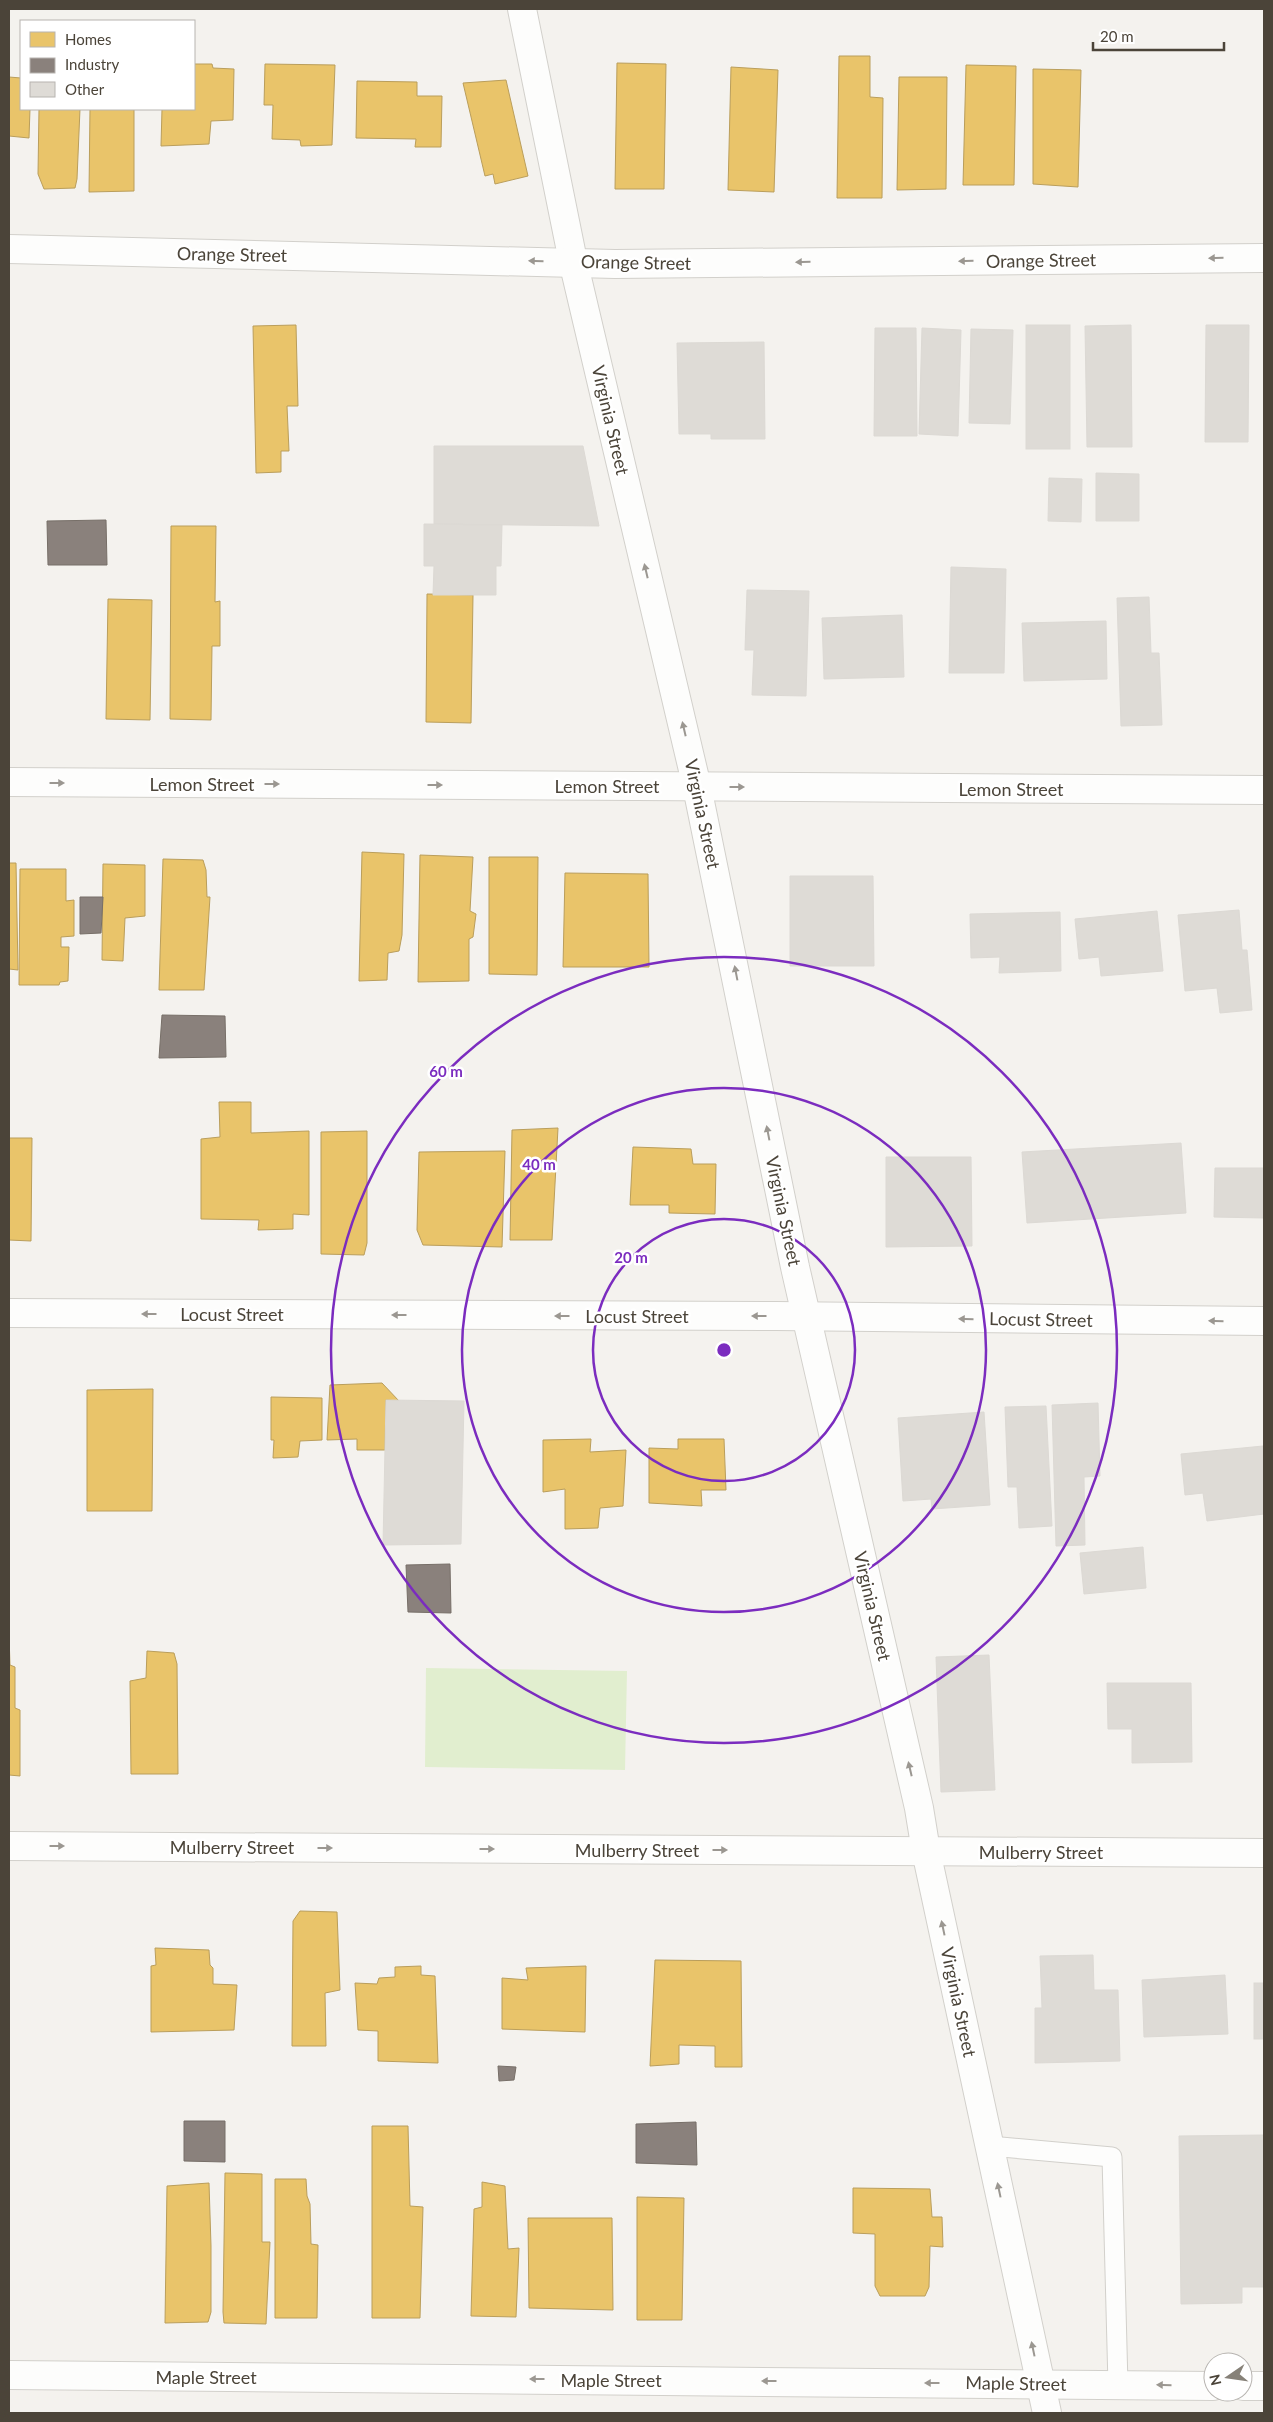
<svg xmlns="http://www.w3.org/2000/svg" width="1273" height="2422" font-family="Lato,sans-serif">
  <style>
    .green { fill: #e1eecf }
    .homes { fill: #e9c46a; stroke: #ba9e5b }
    .industry { fill: #8a817c; stroke: #776f68 }
    .building { fill: #dedbd6; stroke: #dcd9d4 }
    .lines { fill: none; stroke-linecap: round; stroke-linejoin: round }
    .service-casing { stroke: #d2d0cb; stroke-width: 21 }
    .minor-casing { stroke: #d2d0cb; stroke-width: 30 }
    .service { stroke: #fdfdfc; stroke-width: 19 }
    .minor { stroke: #fdfdfc; stroke-width: 28 }
    .oneway { fill: #9b9791 }
    .ring { fill: none; stroke: #7b2cbf; stroke-width: 2.5 }
    .labels { text-anchor: middle; dominant-baseline: central; stroke-width: 5; stroke-linejoin: round; paint-order: stroke }
    .street-label { font-size: 18px; fill: #4b4439; stroke: #fff }
    .centre { fill: #7b2cbf; stroke: #fff; stroke-width: 2.5 }
    .ring-label { font-size: 15px; text-anchor: middle; font-weight: bold; fill: #7b2cbf; stroke: #fff; stroke-width: 5; stroke-linejoin: round; paint-order: stroke }
  </style>
  <rect width="100%" height="100%" fill="#f4f2ee"/>
  <!-- green -->
  <polygon class="green" points="426,1668 627,1671 625,1770 425,1767"/>
  <!-- homes -->
  <g class="homes">
    <polygon points="839,56 870,56 870,97 883,98 882,198 837,198"/>
    <polygon points="617,63 666,64 664,189 615,189"/>
    <polygon points="194,64 212,64 213,68 234,69 233,120 211,121 209,144 161,146 162,109 194,109"/>
    <polygon points="265,64 335,65 332,145 301,146 300,140 272,139 273,105 264,105"/>
    <polygon points="966,65 1016,66 1014,185 963,185"/>
    <polygon points="731,67 778,70 774,192 728,190"/>
    <polygon points="1033,69 1081,70 1078,187 1033,184"/>
    <polygon points="9,77 21,78 21,109 30,109 29,138 9,136"/>
    <polygon points="899,77 947,77 946,189 897,190"/>
    <polygon points="506,80 528,176 495,184 493,174 485,176 463,83"/>
    <polygon points="357,81 417,82 417,96 442,96 441,147 415,147 416,139 356,138"/>
    <polygon points="39,109 80,109 77,179 75,188 44,189 38,174"/>
    <polygon points="90,109 134,109 134,191 89,192"/>
    <polygon points="296,325 298,406 287,406 289,451 281,451 281,472 256,473 253,326"/>
    <polygon points="171,526 216,526 215,602 220,601 220,646 212,646 211,720 170,719"/>
    <polygon points="427,594 473,595 471,723 426,722"/>
    <polygon points="108,599 152,600 150,720 106,719"/>
    <polygon points="362,852 404,854 402,935 399,951 388,953 387,980 359,981"/>
    <polygon points="420,855 473,857 470,911 476,914 473,937 469,939 469,981 418,982"/>
    <polygon points="489,857 538,857 537,975 489,974"/>
    <polygon points="163,859 203,860 206,870 207,897 210,897 204,990 159,990"/>
    <polygon points="9,863 16,863 18,970 9,969"/>
    <polygon points="103,864 145,865 145,916 125,918 123,961 102,960"/>
    <polygon points="20,869 66,869 66,901 74,900 74,936 61,937 61,947 69,947 68,981 60,982 59,985 19,985"/>
    <polygon points="565,873 648,874 649,967 563,967"/>
    <polygon points="219,1102 251,1102 251,1133 309,1131 309,1215 293,1214 293,1229 258,1230 259,1220 201,1219 201,1139 220,1137"/>
    <polygon points="558,1128 552,1240 510,1240 512,1130"/>
    <polygon points="367,1131 367,1243 364,1255 321,1254 321,1132"/>
    <polygon points="9,1138 32,1138 31,1241 9,1240"/>
    <polygon points="633,1147 691,1149 693,1164 716,1164 715,1214 669,1213 669,1205 630,1205"/>
    <polygon points="505,1151 502,1247 423,1245 417,1230 419,1152"/>
    <polygon points="382,1383 399,1401 386,1400 385,1450 357,1450 357,1439 327,1440 330,1385"/>
    <polygon points="153,1389 152,1511 87,1511 87,1390"/>
    <polygon points="271,1397 322,1398 322,1440 300,1441 298,1457 273,1458 274,1440 271,1440"/>
    <polygon points="591,1439 590,1452 626,1450 623,1506 600,1508 598,1528 565,1529 565,1489 543,1492 543,1440"/>
    <polygon points="678,1439 724,1439 726,1490 701,1490 702,1506 649,1503 649,1448 678,1449"/>
    <polygon points="9,1636 10,1665 15,1667 15,1708 20,1710 20,1776 9,1775"/>
    <polygon points="147,1651 174,1653 177,1664 178,1774 131,1774 130,1681 146,1678"/>
    <polygon points="300,1911 337,1912 340,1990 325,1993 326,2046 292,2046 293,1921"/>
    <polygon points="155,1948 209,1950 210,1965 213,1968 213,1984 237,1985 234,2030 151,2032 151,1966 156,1965"/>
    <polygon points="655,1960 741,1961 742,2067 715,2067 715,2046 679,2045 679,2064 650,2066"/>
    <polygon points="421,1966 421,1975 435,1976 438,2063 378,2061 378,2031 358,2030 355,1983 377,1984 379,1978 395,1977 395,1967"/>
    <polygon points="586,1966 585,2032 502,2029 502,1978 528,1980 526,1968"/>
    <polygon points="372,2126 408,2126 410,2206 423,2207 420,2318 372,2318"/>
    <polygon points="225,2173 262,2174 262,2242 270,2242 266,2324 224,2323 223,2312"/>
    <polygon points="275,2179 306,2179 307,2196 310,2204 311,2244 318,2245 317,2318 275,2318"/>
    <polygon points="482,2182 505,2186 508,2249 519,2248 516,2317 471,2316 474,2209 482,2207"/>
    <polygon points="209,2183 211,2246 211,2312 208,2322 165,2323 167,2186"/>
    <polygon points="853,2188 930,2189 932,2217 942,2217 943,2247 930,2246 929,2287 925,2296 880,2296 875,2286 875,2234 853,2233"/>
    <polygon points="637,2197 684,2198 682,2320 637,2320"/>
    <polygon points="528,2218 612,2218 613,2310 529,2308"/>
  </g>
  <!-- industry -->
  <g class="industry">
    <polygon points="106,520 107,565 48,565 47,521"/>
    <polygon points="80,897 103,897 101,933 80,934"/>
    <polygon points="162,1015 225,1016 226,1057 159,1058"/>
    <polygon points="450,1564 451,1613 408,1612 406,1565"/>
    <polygon points="498,2066 516,2067 514,2080 499,2081"/>
    <polygon points="184,2121 225,2121 225,2162 184,2161"/>
    <polygon points="696,2122 697,2165 636,2163 636,2124"/>
  </g>
  <!-- building -->
  <g class="building">
    <rect x="1026" y="325" width="44" height="124"/>
    <polygon points="1131,325 1132,447 1087,447 1085,326"/>
    <polygon points="1206,325 1249,325 1248,442 1205,442"/>
    <polygon points="875,328 916,328 917,436 874,436"/>
    <polygon points="922,328 961,330 958,436 919,434"/>
    <polygon points="971,329 1013,330 1010,424 969,423"/>
    <polygon points="764,342 765,439 711,439 711,434 679,434 677,343"/>
    <polygon points="434,446 583,446 599,526 434,524"/>
    <polygon points="1096,473 1139,474 1139,521 1096,521"/>
    <polygon points="1049,478 1082,479 1081,522 1048,521"/>
    <polygon points="424,524 502,525 501,566 496,566 496,595 433,595 434,566 424,566"/>
    <polygon points="951,567 1006,569 1004,673 949,673"/>
    <polygon points="747,590 809,591 806,696 752,695 754,650 745,650"/>
    <polygon points="1149,597 1151,653 1159,653 1162,725 1121,726 1117,598"/>
    <polygon points="902,615 904,677 824,679 822,618"/>
    <polygon points="1106,621 1107,679 1024,681 1022,623"/>
    <polygon points="790,876 873,876 874,966 790,966"/>
    <polygon points="1239,910 1242,950 1247,950 1252,1010 1220,1013 1217,988 1185,991 1178,915"/>
    <polygon points="1157,911 1163,971 1101,976 1099,957 1079,959 1075,919"/>
    <polygon points="1060,912 1061,971 999,973 1000,957 971,958 970,914"/>
    <polygon points="1181,1143 1186,1213 1027,1223 1022,1152"/>
    <polygon points="886,1157 971,1157 972,1246 886,1247"/>
    <polygon points="1215,1168 1264,1168 1264,1218 1214,1217"/>
    <polygon points="386,1400 464,1401 461,1544 383,1545"/>
    <polygon points="1098,1403 1100,1476 1084,1477 1085,1545 1056,1546 1052,1405"/>
    <polygon points="1046,1406 1052,1526 1019,1528 1017,1487 1008,1487 1005,1407"/>
    <polygon points="984,1412 990,1505 932,1509 931,1499 903,1501 898,1418"/>
    <polygon points="1263,1446 1264,1514 1207,1521 1203,1493 1185,1495 1181,1454"/>
    <polygon points="1143,1547 1146,1588 1084,1594 1080,1553"/>
    <polygon points="989,1655 995,1790 941,1792 936,1657"/>
    <polygon points="1107,1683 1191,1683 1192,1762 1132,1763 1132,1729 1108,1729"/>
    <polygon points="1093,1955 1094,1990 1118,1990 1120,2061 1035,2063 1035,2008 1042,2008 1040,1956"/>
    <polygon points="1225,1975 1228,2034 1144,2037 1142,1980"/>
    <rect x="1254" y="1983" width="10" height="56"/>
    <polygon points="1264,2135 1264,2287 1242,2287 1242,2303 1181,2304 1179,2136"/>
  </g>
  <g class="lines">
    <defs>
      <polyline id="service" points="990,2146 1112,2157 1118,2385"/>
      <g id="minor">
        <polyline points="522,9 573,261 697,787 795,1267 919,1808 926,1851 1047,2413"/>
        <polyline points="9,249 615,264 1264,258"/>
        <polyline points="9,782 1264,790"/>
        <polyline points="9,1313 776,1316 1264,1321"/>
        <polyline points="9,1846 1264,1853"/>
        <polyline points="9,2375 1213,2386"/>
        <polyline points="1243,2386 1264,2386"/>
      </g>
    </defs>
    <!-- service casing -->
    <use href="#service" class="service-casing"/>
    <!-- minor casing -->
    <use href="#minor" class="minor-casing"/>
    <!-- service -->
    <use href="#service" class="service"/>
    <!-- minor -->
    <use href="#minor" class="minor"/>
  </g>
  <!-- one-way arrows -->
  <defs><path id="oneway-solid" d="M-6-.8H1V-3.2L6.5 0L1 3.2V.8H-6Z" transform="scale(1.25)"/></defs>
  <g class="oneway">
    <use href="#oneway-solid" transform="translate(1216 258) rotate(179)"/>
    <use href="#oneway-solid" transform="translate(536 261) rotate(-179)"/>
    <use href="#oneway-solid" transform="translate(966 261) rotate(179)"/>
    <use href="#oneway-solid" transform="translate(803 262) rotate(179)"/>
    <use href="#oneway-solid" transform="translate(646 571) rotate(-103)"/>
    <use href="#oneway-solid" transform="translate(684 729) rotate(-103)"/>
    <use href="#oneway-solid" transform="translate(57 783)"/>
    <use href="#oneway-solid" transform="translate(272 784)"/>
    <use href="#oneway-solid" transform="translate(435 785)"/>
    <use href="#oneway-solid" transform="translate(737 787)"/>
    <use href="#oneway-solid" transform="translate(736 973) rotate(-101)"/>
    <use href="#oneway-solid" transform="translate(768 1133) rotate(-101)"/>
    <use href="#oneway-solid" transform="translate(149 1314) rotate(-180)"/>
    <use href="#oneway-solid" transform="translate(399 1315) rotate(-180)"/>
    <use href="#oneway-solid" transform="translate(562 1316) rotate(-180)"/>
    <use href="#oneway-solid" transform="translate(759 1316) rotate(-180)"/>
    <use href="#oneway-solid" transform="translate(966 1319) rotate(-179)"/>
    <use href="#oneway-solid" transform="translate(1216 1321) rotate(-179)"/>
    <use href="#oneway-solid" transform="translate(910 1769) rotate(-103)"/>
    <use href="#oneway-solid" transform="translate(57 1846)"/>
    <use href="#oneway-solid" transform="translate(325 1848)"/>
    <use href="#oneway-solid" transform="translate(487 1849)"/>
    <use href="#oneway-solid" transform="translate(720 1850)"/>
    <use href="#oneway-solid" transform="translate(943 1928) rotate(-102)"/>
    <use href="#oneway-solid" transform="translate(999 2190) rotate(-102)"/>
    <use href="#oneway-solid" transform="translate(1033 2349) rotate(-102)"/>
    <use href="#oneway-solid" transform="translate(537 2379) rotate(-180)"/>
    <use href="#oneway-solid" transform="translate(769 2381) rotate(-180)"/>
    <use href="#oneway-solid" transform="translate(932 2383) rotate(-180)"/>
    <use href="#oneway-solid" transform="translate(1164 2385) rotate(-179)"/>
  </g>
  <!-- distance rings -->
  <g class="ring">
    <circle cx="724" cy="1350" r="131"/>
    <circle cx="724" cy="1350" r="262"/>
    <circle cx="724" cy="1350" r="393"/>
  </g>
  <g class="labels">
    <!-- street labels -->
    <g class="street-label">
      <text transform="translate(232 254) rotate(1)">Orange Street</text>
      <text transform="translate(1041 260) rotate(-1)">Orange Street</text>
      <text transform="translate(636 262) rotate(1)">Orange Street</text>
      <text transform="translate(611 420) rotate(77)">Virginia Street</text>
      <text x="202" y="784">Lemon Street</text>
      <text x="607" y="786">Lemon Street</text>
      <text x="1011" y="789">Lemon Street</text>
      <text transform="translate(703 814) rotate(78)">Virginia Street</text>
      <text transform="translate(784 1211) rotate(78)">Virginia Street</text>
      <text x="232" y="1314">Locust Street</text>
      <text x="637" y="1316">Locust Street</text>
      <text transform="translate(1041 1319) rotate(1)">Locust Street</text>
      <text transform="translate(873 1606) rotate(77)">Virginia Street</text>
      <text x="232" y="1847">Mulberry Street</text>
      <text x="637" y="1850">Mulberry Street</text>
      <text x="1041" y="1852">Mulberry Street</text>
      <text transform="translate(959 2002) rotate(78)">Virginia Street</text>
      <text x="206" y="2377">Maple Street</text>
      <text x="611" y="2380">Maple Street</text>
      <text transform="translate(1016 2383) rotate(1)">Maple Street</text>
    </g>
  </g>
  <circle cx="724" cy="1350" r="8" class="centre"/>
  <g class="ring-label">
    <text x="446" y="1077">60 m</text>
    <text x="539" y="1170">40 m</text>
    <text x="631" y="1263">20 m</text>
  </g>
  <!-- border -->
  <rect width="1273" height="2422" fill="none" stroke="#4b4439" stroke-width="20"/>
  <!-- legend -->
  <rect x="20" y="20" width="175" height="90" fill="#ffffff" stroke="#b7b4b0"/>
  <rect x="30" y="32" width="25" height="15" fill="#e9c46a" stroke="#b7b4b0"/>
  <text x="65" y="45" font-size="15" fill="#4b4439">Homes</text>
  <rect x="30" y="58" width="25" height="15" fill="#8a817c" stroke="#b7b4b0"/>
  <text x="65" y="70" font-size="15" fill="#4b4439">Industry</text>
  <rect x="30" y="82" width="25" height="15" fill="#dedbd6" stroke="#b7b4b0"/>
  <text x="65" y="95" font-size="15" fill="#4b4439">Other</text>
  <!-- north arrow -->
  <g transform="translate(1228 2377) rotate(257)"><circle r="24" fill="#ffffff" stroke="#b7b4b0"/>
  <path d="M0-4L9 19L0 12L-9 19Z" fill="#868178"/>
  <text y="-8" font-size="14" font-weight="bold" text-anchor="middle" fill="#4b4439">N</text>
  </g>
  <!-- scale -->
  <path d="M1093 42v8h131v-8" fill="none" stroke="#4b4439" stroke-width="2.5"/>
  <text x="1100" y="42" font-size="15" fill="#4b4439" stroke="#ffffff" stroke-width="4" paint-order="stroke">20 m</text>
</svg>
